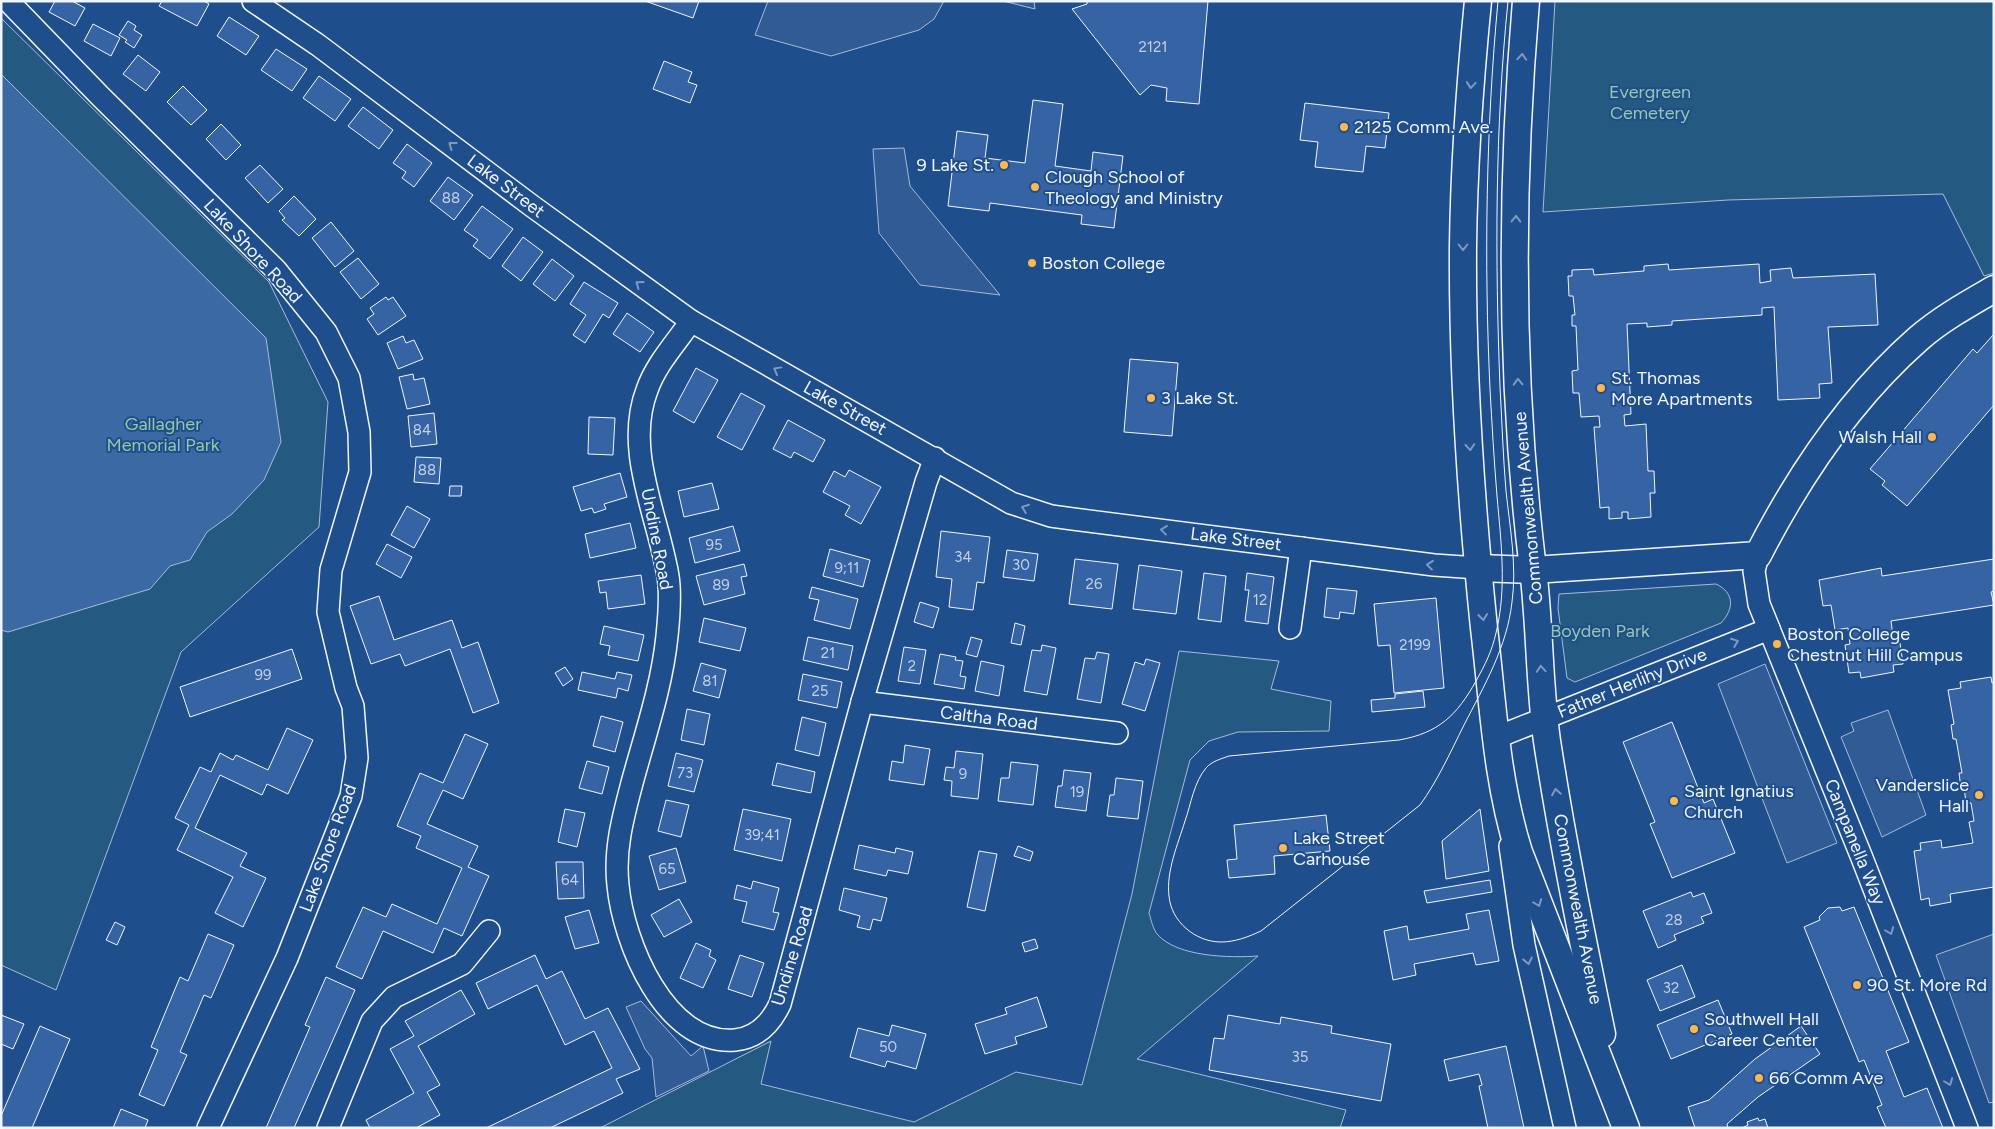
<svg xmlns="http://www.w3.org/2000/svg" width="1995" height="1129" font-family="Figtree,sans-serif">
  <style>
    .green { fill: #245a82; stroke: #a8bbd7 }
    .parking { fill: #305b95; stroke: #a8bbd7 }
    .water { fill: #3b69a3; stroke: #a8bbd7 }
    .building { fill: #3563a3; stroke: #f2f6ff }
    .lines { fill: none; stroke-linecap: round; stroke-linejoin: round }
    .minor-casing { stroke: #f2f6ff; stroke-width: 24 }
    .major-casing { stroke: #f2f6ff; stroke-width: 29 }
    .minor { stroke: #1f4e8c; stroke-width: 21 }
    .major { stroke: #1f4e8c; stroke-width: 26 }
    .tram { stroke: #f2f6ff; stroke-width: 1 }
    .oneway { stroke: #7e9ac0 }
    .poi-dot { fill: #ffb74d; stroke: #1f4e8c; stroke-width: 2 }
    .labels { text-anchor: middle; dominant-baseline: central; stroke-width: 4; stroke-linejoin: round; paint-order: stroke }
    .number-label { font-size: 15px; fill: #c3d1e8 }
    .park-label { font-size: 18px; fill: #97c8a6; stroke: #1f4e8c }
    .poi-label { font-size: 18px; fill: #f2f6ff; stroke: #1f4e8c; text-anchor: start }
    .street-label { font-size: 18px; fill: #f2f6ff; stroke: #1f4e8c }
  </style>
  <rect width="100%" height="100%" fill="#1f4e8c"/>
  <!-- green -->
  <g class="green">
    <polygon points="1555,1 1994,1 1994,273 1984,276 1943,194 1728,200 1543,212"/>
    <polygon points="1,18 269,282 328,402 319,527 181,652 56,990 1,965"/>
    <path d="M1716,584C1735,593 1734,609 1721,623L1575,682L1567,678L1558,608L1559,594Z"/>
    <path d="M1179,651L1279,661L1271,689L1331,701L1329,731L1238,732L1209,741L1190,760L1149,913C1151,919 1153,930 1158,935C1178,957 1230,958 1258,956L1137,1059L1346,1110L1340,1128H600L771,1041L761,1084L914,1122L1016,1072L1082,1085L1132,894Z"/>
  </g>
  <!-- parking -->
  <g class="parking">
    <polygon points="768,1 944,1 934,19 919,30 831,56 755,35"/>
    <polygon points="1003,1 1034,1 1035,9"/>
    <polygon points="904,148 910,186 1000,295 920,285 879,233 873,149"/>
    <polygon points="1765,664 1837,843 1787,863 1718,684"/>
    <polygon points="1888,710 1926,815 1882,837 1841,737 1854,731 1851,723"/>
    <polygon points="1994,934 1994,1102 1989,1103 1936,955"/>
    <polygon points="641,1001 691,1056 703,1046 709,1071 656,1097 652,1058 645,1049 626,1007"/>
  </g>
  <!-- water -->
  <polygon class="water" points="1,74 266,338 281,442 264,480 232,514 207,532 190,560 170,566 150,589 8,632 1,630"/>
  <!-- building -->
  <g class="building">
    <polygon points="55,1 72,1 85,8 75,26 49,12"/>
    <polygon points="162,1 204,1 209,4 197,26 159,6"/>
    <polygon points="645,1 699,1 693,18"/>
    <polygon points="1087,1 1208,1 1199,104 1166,101 1167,88 1151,85 1140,95 1072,9 1087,4"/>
    <polygon points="229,17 259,36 246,55 217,36"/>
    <polygon points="128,21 136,26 134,30 142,35 134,48 125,42 127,40 119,35"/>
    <polygon points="93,24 120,38 111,56 84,41"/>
    <polygon points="276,49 307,69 292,91 261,70"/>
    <polygon points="138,55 160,72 146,91 123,74"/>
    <polygon points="664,61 692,72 688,82 697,85 690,103 653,89"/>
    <polygon points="319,76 351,99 335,121 303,98"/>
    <polygon points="183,86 207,110 191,125 167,102"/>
    <polygon points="1033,100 1063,104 1055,166 1091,171 1093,152 1123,156 1114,228 1081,224 1082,215 990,203 989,211 948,206 957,131 988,135 985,158 1025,163"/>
    <polygon points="1305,103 1389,113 1385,148 1366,146 1363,172 1315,167 1318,142 1300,140"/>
    <polygon points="363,107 393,130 379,149 348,126"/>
    <polygon points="221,124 241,145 226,160 206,139"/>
    <polygon points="407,144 432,163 414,187 402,178 406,172 393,163"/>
    <polygon points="260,165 283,189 268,203 245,178"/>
    <polygon points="448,177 473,195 454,220 430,201"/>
    <polygon points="294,196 316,219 299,236 282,220 285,218 279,211"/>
    <polygon points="482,206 513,229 490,259 473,246 478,240 464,230"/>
    <polygon points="331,222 354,251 335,267 312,238"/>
    <polygon points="523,237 543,252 521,281 502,266"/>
    <polygon points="358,258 379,284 361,299 340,272"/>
    <polygon points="552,259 574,276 555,301 533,284"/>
    <polygon points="1668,264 1669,270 1759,264 1760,283 1771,281 1770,270 1791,268 1793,278 1875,274 1878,325 1828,327 1832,383 1819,384 1820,398 1778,400 1774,307 1762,308 1762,315 1672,321 1672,325 1647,327 1647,323 1627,324 1631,414 1624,415 1625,426 1646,424 1648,471 1654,471 1655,493 1650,493 1651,517 1628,519 1628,512 1622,512 1622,518 1609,519 1609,507 1600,508 1594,427 1600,427 1599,416 1581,417 1579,393 1573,393 1572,371 1578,370 1576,326 1572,326 1572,315 1575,315 1573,296 1569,296 1568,276 1572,276 1572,270 1593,269 1594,275 1644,271 1644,266"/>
    <polygon points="584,282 618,303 609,318 603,314 585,343 573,335 586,315 570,304"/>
    <polygon points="386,297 388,300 393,297 406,316 378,335 367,319 374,314 370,308"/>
    <polygon points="627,313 654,332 640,352 613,334"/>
    <polygon points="1994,334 1994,405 1907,506 1882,485 1885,481 1870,469 1973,349 1977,353"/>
    <polygon points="403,336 406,343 414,340 423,359 398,369 387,343"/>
    <polygon points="1130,359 1178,363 1172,436 1124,432"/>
    <polygon points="696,368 718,380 694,423 673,411"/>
    <polygon points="413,374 414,380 424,378 430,404 407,409 399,377"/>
    <polygon points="741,393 765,406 742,450 717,437"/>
    <polygon points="434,413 437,444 411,447 408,416"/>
    <polygon points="589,417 615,418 613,455 588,454"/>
    <polygon points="788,420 825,440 813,462 794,452 791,458 773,449"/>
    <polygon points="416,457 441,458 439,484 414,482"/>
    <polygon points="849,470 881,487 861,524 845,515 850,506 823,492 834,471 845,477"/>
    <polygon points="620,473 627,497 604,504 606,509 594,513 592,508 581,511 573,487"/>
    <polygon points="712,483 719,509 684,517 678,491"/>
    <polygon points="450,486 462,486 461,496 449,496"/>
    <polygon points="407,506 430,519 414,548 391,535"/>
    <polygon points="630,523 636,548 590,558 585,534"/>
    <polygon points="733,526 740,551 695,563 689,538"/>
    <polygon points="941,531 990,537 984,583 977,582 973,610 949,607 952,579 936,577"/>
    <polygon points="387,544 412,557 401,578 376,564"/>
    <polygon points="830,549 870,560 863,587 823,576"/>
    <polygon points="1007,550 1038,554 1034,581 1003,577"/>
    <polygon points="1075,559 1118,564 1112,609 1069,604"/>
    <polygon points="1994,559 1994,591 1991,592 1994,605 1891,621 1894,644 1900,643 1903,664 1893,665 1894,672 1861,678 1860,672 1849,673 1845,645 1850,644 1848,628 1835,630 1831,605 1823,606 1819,580 1881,568 1882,576"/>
    <polygon points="744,564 747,576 741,577 745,594 704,605 696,576"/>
    <polygon points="1139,565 1182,571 1176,614 1133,609"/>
    <polygon points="1204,573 1226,576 1221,622 1198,619"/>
    <polygon points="1247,573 1274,577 1268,624 1245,621 1249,590 1245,590"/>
    <polygon points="641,575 645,604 608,609 606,592 600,593 598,581"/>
    <polygon points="812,587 858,599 850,629 814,620 819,600 809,598"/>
    <polygon points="1327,588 1357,591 1354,614 1340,612 1339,619 1324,617"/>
    <polygon points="379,596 394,640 452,620 462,648 478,642 499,703 473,713 450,649 405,666 400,654 371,664 350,606"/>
    <polygon points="1436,598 1444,688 1394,693 1390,645 1378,646 1374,604"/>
    <polygon points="920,602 939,608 933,628 914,622"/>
    <polygon points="704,618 746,628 740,651 699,642"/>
    <polygon points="1015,623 1025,626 1021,645 1011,643"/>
    <polygon points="604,626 644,635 638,661 608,655 610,646 600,644"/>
    <polygon points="808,637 853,646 848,670 803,660"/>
    <polygon points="971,637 982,640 977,657 966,654"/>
    <polygon points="1042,645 1056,648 1047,695 1024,691 1032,650 1041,651"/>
    <polygon points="904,647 926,650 920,684 898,681"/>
    <polygon points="292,649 302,679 190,717 180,687"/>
    <polygon points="1097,652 1109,654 1101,703 1077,699 1085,658 1095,659"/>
    <polygon points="940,654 956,657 955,660 963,661 960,676 966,677 964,689 934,684"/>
    <polygon points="1146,659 1160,663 1145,711 1122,704 1135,662 1144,665"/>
    <polygon points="981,661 1004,666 999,696 975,691"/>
    <polygon points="701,663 726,670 719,698 693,691"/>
    <polygon points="565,667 573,679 563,686 555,673"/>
    <polygon points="582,672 615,679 617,672 632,675 628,691 618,688 616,698 578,690"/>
    <polygon points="803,674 842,682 837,708 798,700"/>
    <polygon points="1991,677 1992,683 1994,682 1994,887 1950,894 1951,902 1930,906 1929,898 1921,900 1914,851 1921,850 1920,843 1941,840 1942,848 1973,843 1969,822 1974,821 1971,803 1966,803 1964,787 1961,788 1959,773 1962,773 1956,739 1953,739 1951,725 1954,724 1948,690 1961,688 1960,682"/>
    <polygon points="1423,691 1425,707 1372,712 1371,700 1395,698 1395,694"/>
    <polygon points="687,709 710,714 704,745 681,740"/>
    <polygon points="601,716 623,722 615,752 593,746"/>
    <polygon points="802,717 826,723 819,756 795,750"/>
    <polygon points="1672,722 1704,803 1713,799 1735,853 1672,878 1650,824 1655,822 1623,742"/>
    <polygon points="287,728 313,740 288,794 267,784 262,795 220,775 195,828 247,853 240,866 266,878 243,927 215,913 233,877 177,850 189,825 175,818 200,767 211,772 220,753 233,760 236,755 268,770"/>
    <polygon points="465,734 488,744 463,799 443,790 427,824 478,846 468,867 489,876 462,936 444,928 433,953 383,931 362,979 336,967 363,907 386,917 392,904 437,924 462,868 416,848 421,836 397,826 420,773 443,783"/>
    <polygon points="905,745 930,749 924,785 889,780 892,761 903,763"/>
    <polygon points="956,751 983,754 978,799 951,796 952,781 944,780 946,767 954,768"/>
    <polygon points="676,753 703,760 694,792 668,786"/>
    <polygon points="587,761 609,767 602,794 579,788"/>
    <polygon points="1011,762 1038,765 1033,805 998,801 1001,778 1009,778"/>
    <polygon points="777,763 815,772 811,793 772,785"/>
    <polygon points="1064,770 1091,773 1086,811 1055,807 1058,786 1062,786"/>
    <polygon points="1116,778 1143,781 1138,819 1107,816 1110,795 1114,795"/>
    <polygon points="666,800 689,805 681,837 658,831"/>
    <polygon points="565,809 585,813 577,847 558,842"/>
    <polygon points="743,809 791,819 782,861 734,850"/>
    <polygon points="1480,809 1489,871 1446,879 1442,841"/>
    <polygon points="1326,815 1330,851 1274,856 1275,874 1229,878 1227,860 1237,859 1234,825"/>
    <polygon points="859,845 895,853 896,848 913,852 908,874 888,870 886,876 854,869"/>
    <polygon points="1018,846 1033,852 1030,861 1014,856"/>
    <polygon points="676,848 686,882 659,890 649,856"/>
    <polygon points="979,851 997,854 985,911 967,907"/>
    <polygon points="556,862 583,862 584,898 558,899"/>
    <polygon points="1490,880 1492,892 1427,903 1424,891"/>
    <polygon points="753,881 779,888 773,912 779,913 774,930 742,922 747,902 734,899 737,885 751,889"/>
    <polygon points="844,888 887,898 881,921 873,919 870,930 857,927 860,916 839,910"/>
    <polygon points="1691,892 1693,897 1704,893 1712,913 1701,917 1704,923 1674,935 1676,940 1658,948 1643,911"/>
    <polygon points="679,899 692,922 664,937 651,915"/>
    <polygon points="1840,907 1842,911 1854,907 1909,1042 1886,1051 1904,1097 1927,1088 1943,1128 1886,1128 1877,1107 1882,1105 1864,1060 1859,1062 1804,927 1820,920 1819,917 1828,908"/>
    <polygon points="589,910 599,943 575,949 565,917"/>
    <polygon points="1489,910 1499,961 1476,965 1473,953 1414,964 1416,975 1393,980 1384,931 1407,926 1409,940 1469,929 1466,914"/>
    <polygon points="115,922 125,927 117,945 106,940"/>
    <polygon points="208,934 234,945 211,998 204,995 180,1052 187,1055 164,1106 139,1095 158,1050 151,1047 180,977 188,981"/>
    <polygon points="1035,939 1038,948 1025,952 1022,943"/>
    <polygon points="696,943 711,950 709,956 716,960 703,988 680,978"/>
    <polygon points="535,955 546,979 562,971 585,1019 608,1008 640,1069 616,1079 623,1093 550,1128 486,1128 612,1068 594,1031 565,1045 537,985 488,1009 476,983"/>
    <polygon points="740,955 764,963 752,997 728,989"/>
    <polygon points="1682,965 1695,997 1660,1011 1647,980"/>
    <polygon points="326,977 355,990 294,1128 266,1128 310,1027 305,1025"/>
    <polygon points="461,990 475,1014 418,1046 440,1085 427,1092 440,1115 416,1128 370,1128 366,1120 414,1093 390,1049 414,1036 405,1021"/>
    <polygon points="1037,997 1047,1027 1015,1037 1017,1044 985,1054 975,1024 1007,1014 1005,1008"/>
    <polygon points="1718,1000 1732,1034 1671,1059 1657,1025"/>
    <polygon points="1,1015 24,1024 13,1049 1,1044"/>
    <polygon points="1228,1015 1280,1024 1281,1017 1332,1026 1331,1033 1391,1044 1381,1101 1209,1070 1214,1038 1224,1039"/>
    <polygon points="892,1025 926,1034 916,1069 887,1061 885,1067 850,1057 858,1028 889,1036"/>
    <polygon points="40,1026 70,1039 32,1128 1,1128 1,1116"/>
    <polygon points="1801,1026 1820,1054 1758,1097 1727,1124 1728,1128 1695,1128 1688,1107 1709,1100 1755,1059"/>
    <polygon points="1506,1046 1524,1128 1488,1128 1479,1086 1482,1085 1479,1074 1449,1081 1444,1060"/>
    <polygon points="121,1109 148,1120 145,1128 113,1128"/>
    <polygon points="1758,1118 1759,1121 1765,1119 1768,1128 1742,1128 1748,1125 1747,1122"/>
  </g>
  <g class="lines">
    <defs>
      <g id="minor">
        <polyline points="8,1 100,96 276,270 326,332 349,378 359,432 360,472 331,570 328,612 346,688 353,706 357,758 351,796 287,958 208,1128"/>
        <polyline points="253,1 318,45 532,206 691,321 1011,503 1051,516 1073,519 1434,565 1478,568"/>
        <path d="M691,321C676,343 656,364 647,390C624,450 658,516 668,576C671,595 669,617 667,636C662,686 645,735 632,783C623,817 614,850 618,885C623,941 665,1046 735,1040C757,1038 771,1023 780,1004L862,702L926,482L935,458"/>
        <polyline points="1758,555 1754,571 1759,604 1862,858 1967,1128"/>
        <polyline points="1290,628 1301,548"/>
        <polyline points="862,702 1117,733"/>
        <polyline points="1495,738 1769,629"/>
        <polyline points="1510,846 1524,945 1565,1128"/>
        <polyline points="328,1128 372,1021 394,997 462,964 489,931"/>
      </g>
      <g id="major">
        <path d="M1478,1C1470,82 1464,164 1463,246C1462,373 1471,501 1484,628C1493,703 1496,779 1519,852L1626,1128"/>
        <path d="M1526,1C1510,190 1510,382 1533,569C1540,626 1539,684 1547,741C1562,839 1582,937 1602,1034"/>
        <path d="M1478,568L1533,570L1758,555C1798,477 1851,398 1918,339C1941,319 1968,304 1994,289"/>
      </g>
    </defs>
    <!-- minor casing -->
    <use href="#minor" class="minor-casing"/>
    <!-- major casing -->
    <use href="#major" class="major-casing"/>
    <!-- minor -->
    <use href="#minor" class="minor"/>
    <!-- major -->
    <use href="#major" class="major"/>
    <!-- tram -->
    <path class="tram" d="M1498,1C1486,129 1484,260 1490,389C1492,425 1494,460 1497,496C1501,542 1507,588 1496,633C1492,651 1485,665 1476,681C1457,715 1439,733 1399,740L1229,756C1221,759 1212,761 1206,768C1194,782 1191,804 1185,821C1178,844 1166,871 1169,896C1171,921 1195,942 1221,942C1235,942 1248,937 1261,931L1420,805C1438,780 1450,753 1464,725C1484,686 1507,647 1512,602C1517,566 1510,528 1506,491C1503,456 1502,422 1500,387C1495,259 1495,129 1508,1"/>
  </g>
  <!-- one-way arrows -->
  <defs><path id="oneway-chevron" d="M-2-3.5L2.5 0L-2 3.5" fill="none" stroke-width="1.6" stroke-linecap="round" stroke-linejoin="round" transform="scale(1.25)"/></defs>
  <g class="oneway">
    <use href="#oneway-chevron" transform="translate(1522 57) rotate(-86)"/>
    <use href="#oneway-chevron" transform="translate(1471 85) rotate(95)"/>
    <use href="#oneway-chevron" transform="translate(452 145) rotate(-143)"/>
    <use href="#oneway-chevron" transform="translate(1516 219) rotate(-89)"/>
    <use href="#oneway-chevron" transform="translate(1463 247) rotate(90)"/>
    <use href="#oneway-chevron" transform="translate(639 284) rotate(-144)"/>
    <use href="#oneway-chevron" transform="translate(777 370) rotate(-151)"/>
    <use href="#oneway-chevron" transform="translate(1518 382) rotate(-92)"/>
    <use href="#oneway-chevron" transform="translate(1470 447) rotate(86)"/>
    <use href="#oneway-chevron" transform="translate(1025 508) rotate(-159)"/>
    <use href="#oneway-chevron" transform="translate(1164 530) rotate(-173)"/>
    <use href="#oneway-chevron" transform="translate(1430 565) rotate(-173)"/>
    <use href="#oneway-chevron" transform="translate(1483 617) rotate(84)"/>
    <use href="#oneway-chevron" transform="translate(1735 642) rotate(-21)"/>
    <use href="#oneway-chevron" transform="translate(1541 669) rotate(-94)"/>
    <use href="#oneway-chevron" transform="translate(1556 792) rotate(-99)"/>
    <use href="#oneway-chevron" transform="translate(1538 903) rotate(69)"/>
    <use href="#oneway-chevron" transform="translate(1890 931) rotate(69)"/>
    <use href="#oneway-chevron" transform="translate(1528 961) rotate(78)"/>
    <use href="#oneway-chevron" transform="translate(1949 1082) rotate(69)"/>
  </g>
  <!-- markers -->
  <g class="poi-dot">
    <circle cx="1344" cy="127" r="5"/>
    <circle cx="1004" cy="165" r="5"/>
    <circle cx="1035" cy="187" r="5"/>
    <circle cx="1032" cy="263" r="5"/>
    <circle cx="1601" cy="388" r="5"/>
    <circle cx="1151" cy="398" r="5"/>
    <circle cx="1932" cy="437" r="5"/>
    <circle cx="1777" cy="644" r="5"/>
    <circle cx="1979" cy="795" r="5"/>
    <circle cx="1674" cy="801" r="5"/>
    <circle cx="1283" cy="848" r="5"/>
    <circle cx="1857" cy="985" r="5"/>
    <circle cx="1694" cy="1029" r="5"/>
    <circle cx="1759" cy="1078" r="5"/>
  </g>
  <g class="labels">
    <!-- number labels -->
    <g class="number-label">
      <text x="1153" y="47">2121</text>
      <text x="451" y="198">88</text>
      <text x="422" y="430">84</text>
      <text x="427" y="470">88</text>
      <text x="714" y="545">95</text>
      <text x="963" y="557">34</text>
      <text x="1021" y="565">30</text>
      <text x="847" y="568">9;11</text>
      <text x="1094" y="584">26</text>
      <text x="721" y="585">89</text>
      <text x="1260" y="600">12</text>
      <text x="1415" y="645">2199</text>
      <text x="828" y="653">21</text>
      <text x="912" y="666">2</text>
      <text x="263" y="675">99</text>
      <text x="710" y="681">81</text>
      <text x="820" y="691">25</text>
      <text x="685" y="773">73</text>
      <text x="963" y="774">9</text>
      <text x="1077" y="792">19</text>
      <text x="762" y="835">39;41</text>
      <text x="667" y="869">65</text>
      <text x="570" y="880">64</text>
      <text x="1674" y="920">28</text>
      <text x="1671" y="988">32</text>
      <text x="888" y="1047">50</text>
      <text x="1300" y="1057">35</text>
    </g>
    <!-- park labels -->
    <g class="park-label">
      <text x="1650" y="92">Evergreen<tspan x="1650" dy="21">Cemetery</tspan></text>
      <text x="163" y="424">Gallagher<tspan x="163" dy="21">Memorial Park</tspan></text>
      <text x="1600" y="631">Boyden Park</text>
    </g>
    <!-- poi labels -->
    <g class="poi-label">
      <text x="1354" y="127">2125 Comm. Ave.</text>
      <text x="994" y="165" text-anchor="end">9 Lake St.</text>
      <text x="1045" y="177">Clough School of<tspan x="1045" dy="21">Theology and Ministry</tspan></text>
      <text x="1042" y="263">Boston College</text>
      <text x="1611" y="378">St. Thomas<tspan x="1611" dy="21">More Apartments</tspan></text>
      <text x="1161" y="398">3 Lake St.</text>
      <text x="1922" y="437" text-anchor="end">Walsh Hall</text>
      <text x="1787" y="634">Boston College<tspan x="1787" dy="21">Chestnut Hill Campus</tspan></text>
      <text x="1969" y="785" text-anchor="end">Vanderslice<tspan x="1969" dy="21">Hall</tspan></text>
      <text x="1684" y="791">Saint Ignatius<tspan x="1684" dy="21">Church</tspan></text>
      <text x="1293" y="838">Lake Street<tspan x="1293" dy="21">Carhouse</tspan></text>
      <text x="1867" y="985">90 St. More Rd</text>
      <text x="1704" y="1019">Southwell Hall<tspan x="1704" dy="21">Career Center</tspan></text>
      <text x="1769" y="1078">66 Comm Ave</text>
    </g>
    <!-- street labels -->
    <g class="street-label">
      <text transform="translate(506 186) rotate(37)">Lake Street</text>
      <text transform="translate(253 251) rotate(47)">Lake Shore Road</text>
      <text transform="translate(845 408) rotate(29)">Lake Street</text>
      <text transform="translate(1528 508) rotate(-95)">Commonwealth Avenue</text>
      <text transform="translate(657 539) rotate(79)">Undine Road</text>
      <text transform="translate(1236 539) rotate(7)">Lake Street</text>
      <text transform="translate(1632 683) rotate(-22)">Father Herlihy Drive</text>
      <text transform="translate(989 718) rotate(7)">Caltha Road</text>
      <text transform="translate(1855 842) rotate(68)">Campanella Way</text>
      <text transform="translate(328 848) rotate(-70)">Lake Shore Road</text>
      <text transform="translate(1578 909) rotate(79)">Commonwealth Avenue</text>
      <text transform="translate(792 956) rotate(-73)">Undine Road</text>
    </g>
  </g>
  <!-- border -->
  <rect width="1995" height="1129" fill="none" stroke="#f2f6ff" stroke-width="5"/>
</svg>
